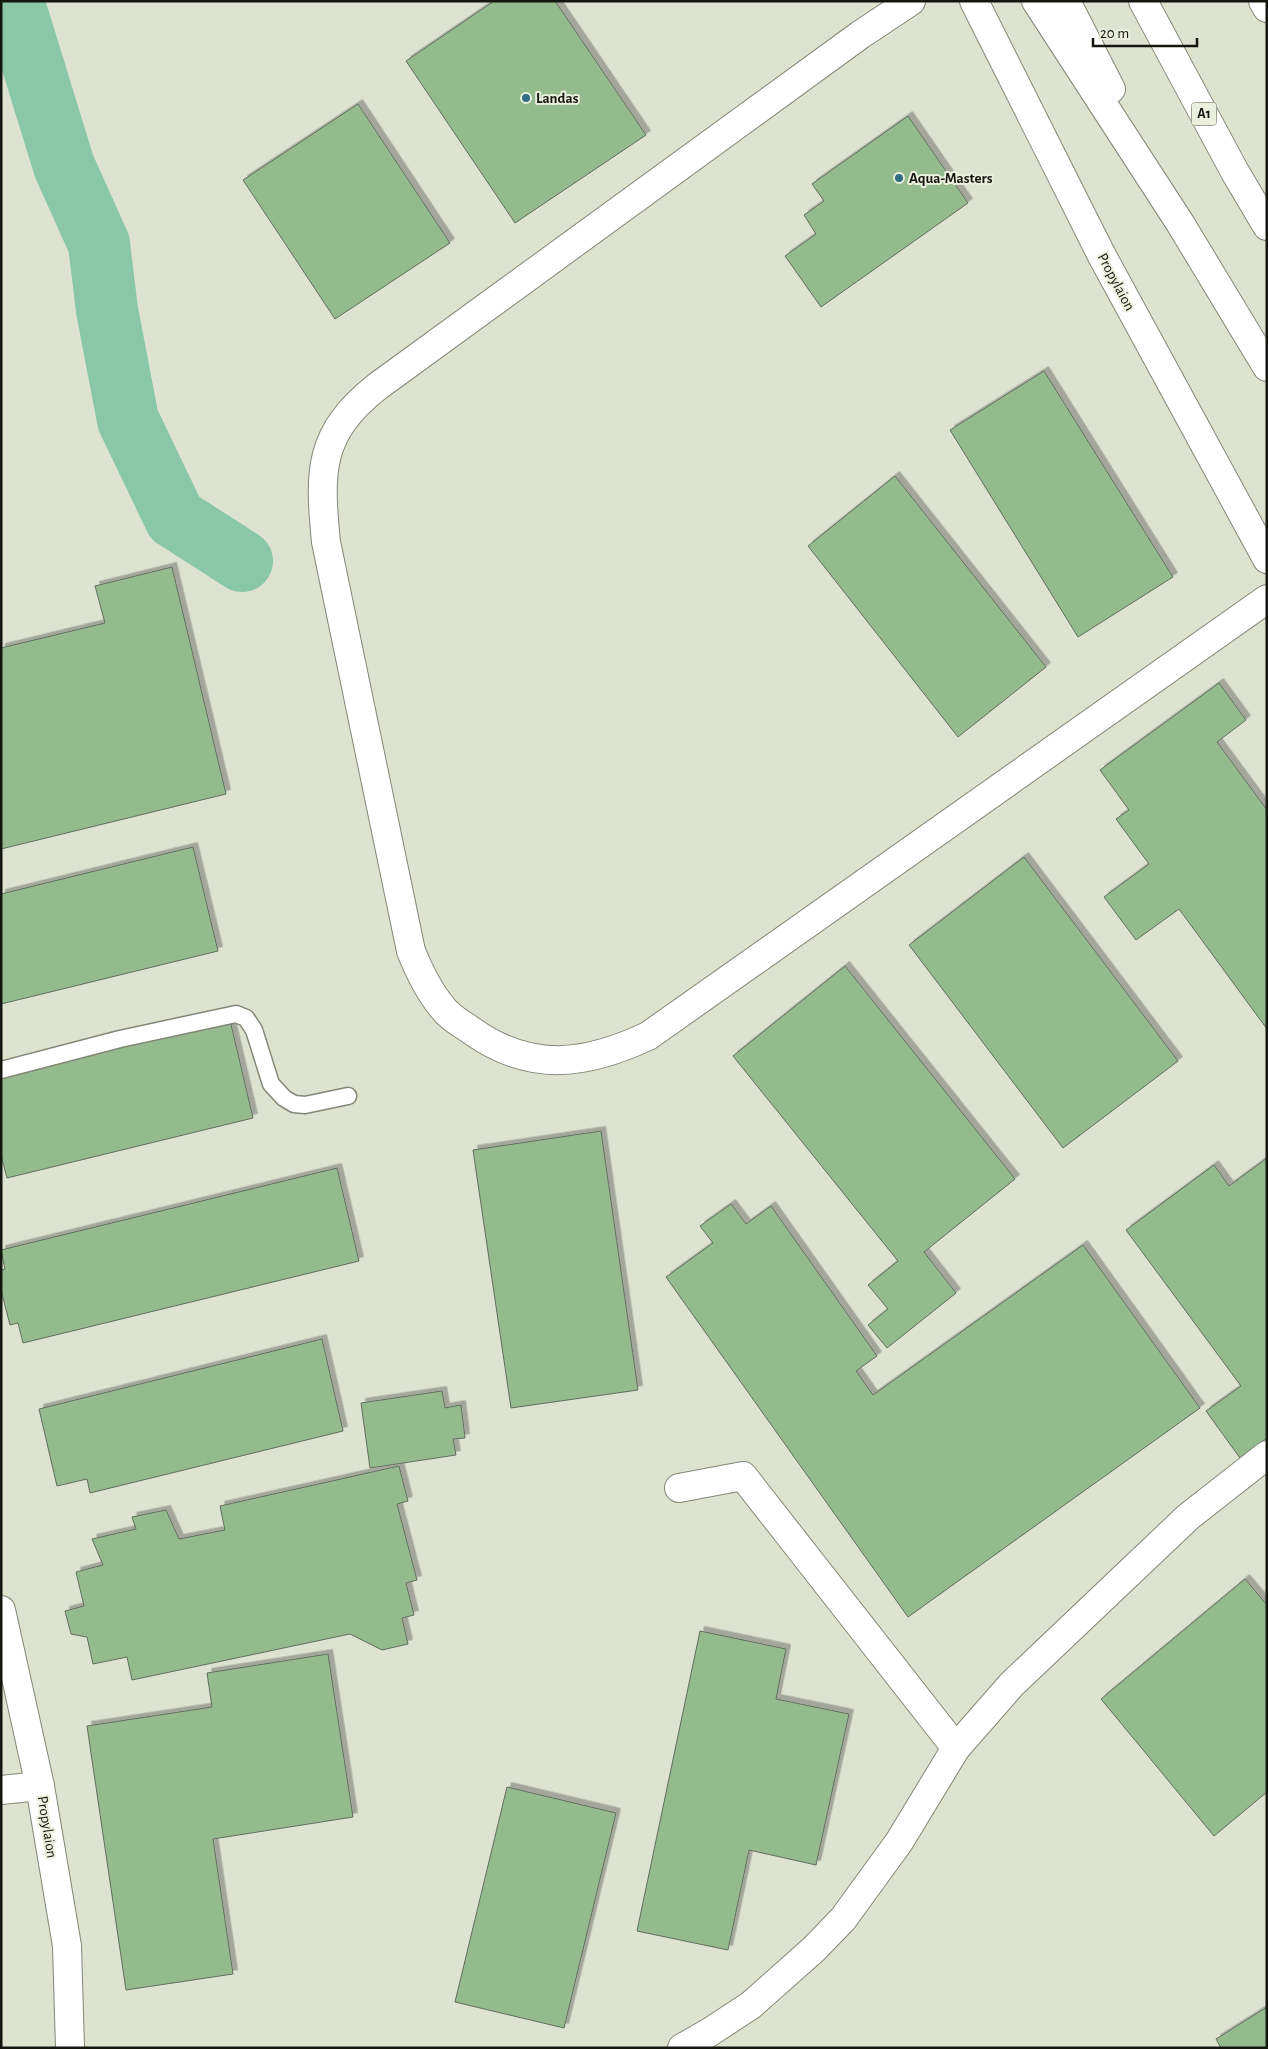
<svg xmlns="http://www.w3.org/2000/svg" width="1268" height="2049" font-family="'Alegreya Sans',sans-serif">
  <style>
    .lines { fill: none; stroke-linecap: round; stroke-linejoin: round }
    .river { stroke: #89c7a7; stroke-width: 62 }
    .building { fill: #94bb8d; stroke: #616d5f; filter: url(#shadow) }
    .service-casing { stroke: #828776; stroke-width: 19 }
    .minor-casing { stroke: #828776; stroke-width: 30 }
    .trunk-casing { stroke: #828776; stroke-width: 30 }
    .service { stroke: #fff; stroke-width: 16 }
    .minor { stroke: #fff; stroke-width: 28 }
    .trunk { stroke: #fff; stroke-width: 28 }
    .poi-dot { fill: #306d84; stroke: #ebf0dd; stroke-width: 2 }
    .labels { text-anchor: middle; dominant-baseline: central; stroke-width: 4; stroke-linejoin: round; paint-order: stroke }
    .shield { fill: #ebf0dd; stroke: #55574e; stroke-width: 1 }
    .shield-label { font-size: 14px; font-weight: bold; fill: #151610 }
    .poi-label { font-size: 15px; font-weight: bold; fill: #151610; stroke: #ebf0dd; text-anchor: start }
    .street-label { font-size: 15px; fill: #151610; stroke: #ebf0dd }
  </style>
  <defs>
    <filter id="shadow"><feDropShadow dx="4.5" dy="-4.5" stdDeviation="0" flood-color="#0004"/></filter>
  </defs>
  <rect width="100%" height="100%" fill="#dee3d0"/>
  <g class="lines">
    <!-- river -->
    <polyline class="river" points="16,10 64,166 99,244 107,310 128,420 175,518 242,561"/>
  </g>
  <!-- building -->
  <g class="building">
    <polygon points="494,1 555,1 646,135 515,223 406,61"/>
    <polygon points="358,104 450,243 335,319 243,180"/>
    <polygon points="908,116 968,203 821,307 785,256 816,234 804,215 824,201 812,184"/>
    <polygon points="1044,371 1173,577 1078,637 950,430"/>
    <polygon points="895,476 1046,667 958,737 808,546"/>
    <polygon points="172,567 226,794 1,849 1,648 105,623 95,586"/>
    <polygon points="1219,683 1246,720 1217,742 1267,810 1267,1029 1179,909 1136,940 1104,897 1149,864 1116,819 1129,810 1100,770"/>
    <polygon points="193,847 218,951 1,1004 1,894"/>
    <polygon points="1024,857 1178,1061 1063,1148 909,945"/>
    <polygon points="845,966 1015,1179 924,1252 956,1293 887,1348 868,1325 888,1309 868,1285 898,1261 733,1056"/>
    <polygon points="230,1020 253,1118 7,1178 1,1155 1,1076"/>
    <polygon points="601,1131 638,1390 511,1408 473,1150"/>
    <polygon points="1267,1158 1267,1438 1240,1458 1206,1411 1241,1386 1126,1230 1214,1165 1229,1186"/>
    <polygon points="337,1168 359,1261 23,1343 18,1323 10,1325 1,1290 1,1270 5,1269 1,1250"/>
    <polygon points="731,1204 746,1224 771,1206 877,1356 856,1371 873,1395 1083,1245 1200,1408 908,1617 666,1277 713,1243 700,1226"/>
    <polygon points="322,1339 343,1431 90,1493 87,1479 57,1486 39,1409"/>
    <polygon points="442,1391 445,1408 461,1405 465,1438 453,1439 456,1455 370,1468 361,1403"/>
    <polygon points="399,1466 408,1501 397,1504 417,1580 406,1583 414,1615 402,1618 408,1644 382,1650 350,1634 132,1680 127,1657 93,1664 87,1637 71,1634 65,1611 84,1606 76,1572 103,1565 92,1539 136,1529 132,1517 166,1510 179,1539 225,1530 220,1506"/>
    <polygon points="1245,1579 1267,1605 1267,1792 1214,1836 1101,1699"/>
    <polygon points="700,1631 786,1649 776,1699 849,1714 816,1865 749,1850 728,1950 637,1931"/>
    <polygon points="328,1654 353,1817 213,1839 233,1974 126,1990 87,1726 212,1707 207,1673"/>
    <polygon points="507,1787 616,1813 564,2028 455,2002"/>
    <polygon points="1267,2007 1267,2048 1221,2048 1216,2039"/>
  </g>
  <g class="lines">
    <defs>
      <polyline id="service" points="1,1070 120,1039 236,1014 246,1018 254,1030 271,1084 284,1098 294,1104 305,1105 348,1096"/>
      <g id="minor">
        <path d="M911,1L860,35L378,386C318,433 319,471 326,542L411,951C419,971 428,990 442,1007C449,1017 462,1024 472,1031C531,1073 586,1065 648,1036L1267,599"/>
        <polyline points="974,1 1101,254 1267,559"/>
        <polyline points="679,1488 743,1476 956,1748"/>
        <polyline points="1,1610 40,1786 67,1946 70,2048"/>
        <polyline points="1,1790 40,1786"/>
        <polyline points="682,2048 710,2032 751,2005 814,1949 843,1919 899,1842 956,1748 1012,1684 1188,1517 1267,1455"/>
      </g>
      <g id="trunk">
        <polyline points="1036,1 1180,223 1267,367"/>
        <polyline points="1066,1 1111,89"/>
        <polyline points="1143,1 1235,172 1267,226"/>
        <polyline points="1263,1 1267,8"/>
      </g>
    </defs>
    <!-- service casing -->
    <use href="#service" class="service-casing"/>
    <!-- minor casing -->
    <use href="#minor" class="minor-casing"/>
    <!-- trunk casing -->
    <use href="#trunk" class="trunk-casing"/>
    <!-- service -->
    <use href="#service" class="service"/>
    <!-- minor -->
    <use href="#minor" class="minor"/>
    <!-- trunk -->
    <use href="#trunk" class="trunk"/>
  </g>
  <!-- markers -->
  <g class="poi-dot">
    <circle cx="526" cy="98" r="5"/>
    <circle cx="899" cy="178" r="5"/>
  </g>
  <g class="labels">
    <!-- shield labels -->
    <rect class="shield" x="1191.5" y="102.5" width="25" height="23" rx="4"/>
    <g class="shield-label">
      <text x="1204" y="114">A1</text>
    </g>
    <!-- poi labels -->
    <g class="poi-label">
      <text x="536" y="98">Landas</text>
      <text x="909" y="178">Aqua-Masters</text>
    </g>
    <!-- street labels -->
    <g class="street-label">
      <text transform="translate(1116 282) rotate(62)">Propylaion</text>
      <text transform="translate(47 1827) rotate(81)">Propylaion</text>
    </g>
  </g>
  <!-- border -->
  <rect width="1268" height="2049" fill="none" stroke="#151610" stroke-width="5"/>
  <!-- scale -->
  <path d="M1093 38v8h104v-8" fill="none" stroke="#151610" stroke-width="2.5"/>
  <text x="1100" y="38" font-size="15" fill="#151610" stroke="#ebf0dd" stroke-width="4" paint-order="stroke">20 m</text>
</svg>
